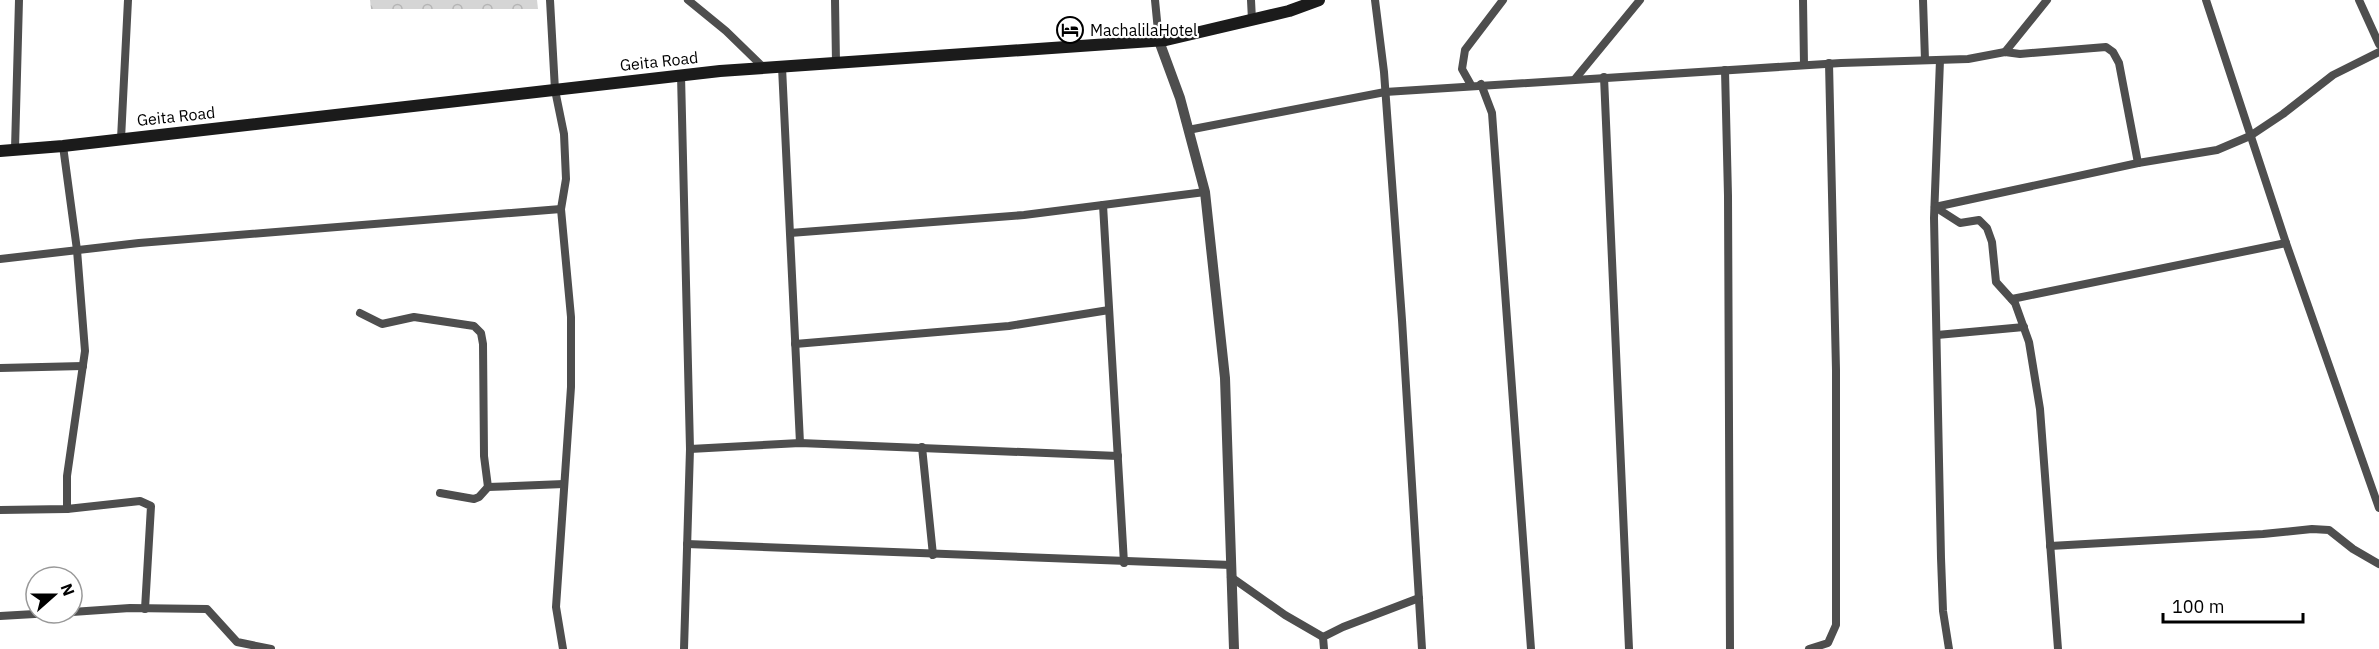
<svg xmlns="http://www.w3.org/2000/svg" width="2379" height="649" font-family="'IBM Plex Sans',sans-serif">
  <style>
    .park { fill: url(#park-crowns) }
    .lines { fill: none; stroke-linecap: round; stroke-linejoin: round }
    .minor { stroke: #4e4e4e; stroke-width: 8 }
    .tertiary { stroke: #4e4e4e; stroke-width: 10 }
    .secondary { stroke: #1b1b1b; stroke-width: 12 }
    .labels { text-anchor: middle; dominant-baseline: central; stroke-width: 4.5; stroke-linejoin: round; paint-order: stroke }
    .poi-label { font-size: 16px; fill: #000; stroke: #fff; text-anchor: start }
    .street-label { font-size: 16px; fill: #000; stroke: #fff }
  </style>
  <defs>
    <pattern id="park-crowns" width="20" height="18" patternUnits="userSpaceOnUse" patternTransform="scale(1.5)"><rect width="20" height="18" fill="#d5d5d5"/><path d="M2 6a3 3 0 1 1 6 0M12 15a3 3 0 1 1 6 0" fill="none" stroke="#b5b5b5"/></pattern>
  </defs>
  <rect width="100%" height="100%" fill="#fff"/>
  <!-- park -->
  <polygon class="park" points="370,0 537,0 538,9 371,9"/>
  <g class="lines">
    <!-- minor -->
    <g class="minor">
      <polyline points="550,0 555,90 564,134 566,179 561,209 571,317 571,387 556,607 563,649"/>
      <polyline points="688,0 726,31 764,68"/>
      <polyline points="835,0 836,63"/>
      <polyline points="1155,0 1159,41"/>
      <polyline points="1251,0 1252,20"/>
      <polyline points="1375,0 1384,72 1402,320 1422,649"/>
      <polyline points="1803,0 1804,65"/>
      <polyline points="1923,0 1925,60"/>
      <polyline points="2206,0 2286,243 2379,508"/>
      <polyline points="2359,0 2379,44"/>
      <polyline points="2005,52 2047,0"/>
      <polyline points="1940,60 1934,218 1941,558 1943,611 1949,649"/>
      <polyline points="782,67 800,443"/>
      <polyline points="1725,70 1728,196 1730,649"/>
      <polyline points="681,75 690,449 684,649"/>
      <polyline points="1604,77 1629,649"/>
      <polyline points="1575,79 1640,0"/>
      <polyline points="1481,84 1492,113 1531,649"/>
      <polyline points="1471,85 1462,69 1465,50 1503,0"/>
      <polyline points="1188,130 1385,92 1841,63 1968,59 2005,52 2020,54 2106,47 2113,52 2119,63 2138,163"/>
      <polyline points="121,139 128,0"/>
      <polyline points="63,146 77,250 85,351 67,476 67,509"/>
      <polyline points="15,149 19,0"/>
      <polyline points="1103,205 1124,563"/>
      <polyline points="1935,207 1960,223 1979,220 1987,228 1992,242 1996,282 2015,303 2029,342 2040,409 2058,649"/>
      <polyline points="1935,207 2138,163 2217,150 2250,136 2283,114 2333,75 2379,52"/>
      <polyline points="790,233 1024,215 1205,192"/>
      <polyline points="0,259 139,243 561,209"/>
      <polyline points="2012,299 2286,243"/>
      <polyline points="360,313 382,324 414,317 474,326 481,333 483,344 484,456 488,487"/>
      <polyline points="1937,335 2024,327"/>
      <polyline points="795,344 1009,326 1109,310"/>
      <polyline points="0,368 83,366"/>
      <polyline points="922,447 933,555"/>
      <polyline points="690,449 800,443 1118,456"/>
      <polyline points="440,493 474,499 479,497 488,487 564,484"/>
      <polyline points="0,510 67,509 140,501 151,506 145,609"/>
      <polyline points="687,544 1231,565"/>
      <polyline points="2050,546 2263,534 2312,529 2329,530 2353,549 2379,564"/>
      <polyline points="1231,577 1285,615 1323,637"/>
      <polyline points="72,612 130,608 207,609 237,642 271,649"/>
      <polyline points="0,616 52,613"/>
      <polyline points="1324,649 1323,637 1343,627 1419,598"/>
      <polyline points="1809,649 1828,643 1836,625 1836,370 1829,63"/>
    </g>
    <!-- tertiary -->
    <polyline class="tertiary" points="1159,41 1180,98 1205,192 1225,378 1234,649"/>
    <!-- secondary -->
    <polyline class="secondary" points="0,151 63,146 720,71 1166,40 1289,11 1319,0"/>
  </g>
  <!-- icons -->
  <defs>
    <symbol id="hotel-ring" viewBox="-11 -11 22 22"><circle r="9.5" fill="#fff" stroke="#000" stroke-width="1.5"/><path d="M-6-4.5h1.5V1H6V5H4.5V3h-9V5H-6ZM-4 0a1.8 1.8 0 1 1 3.6 0ZM.5 0V-2.5h3Q6-2.5 6 0Z" fill="#000"/></symbol>
  </defs>
  <g fill-rule="evenodd">
    <use href="#hotel-ring" x="1055" y="15" width="30" height="30"/>
  </g>
  <g class="labels">
    <!-- poi labels -->
    <g class="poi-label">
      <text x="1090" y="30">MachalilaHotel</text>
    </g>
    <!-- street labels -->
    <g class="street-label">
      <text transform="translate(659 61) rotate(-6)">Geita Road</text>
      <text transform="translate(176 116) rotate(-6)">Geita Road</text>
    </g>
  </g>
  <!-- north arrow -->
  <g transform="translate(54 595) rotate(69)"><circle r="28" fill="#ffffff" stroke="#999999" stroke-width="1.5"/>
  <path d="M0-4.5L10 22L0 15L-10 22Z" fill="#000000"/>
  <text y="-9" font-size="16" font-weight="bold" text-anchor="middle" fill="#000000">N</text>
  </g>
  <!-- scale -->
  <path d="M2163 613v9h140v-9" fill="none" stroke="#000000" stroke-width="3"/>
  <text x="2172" y="613" font-size="18" fill="#000000" stroke="#ffffff" stroke-width="4.5" paint-order="stroke">100 m</text>
</svg>
